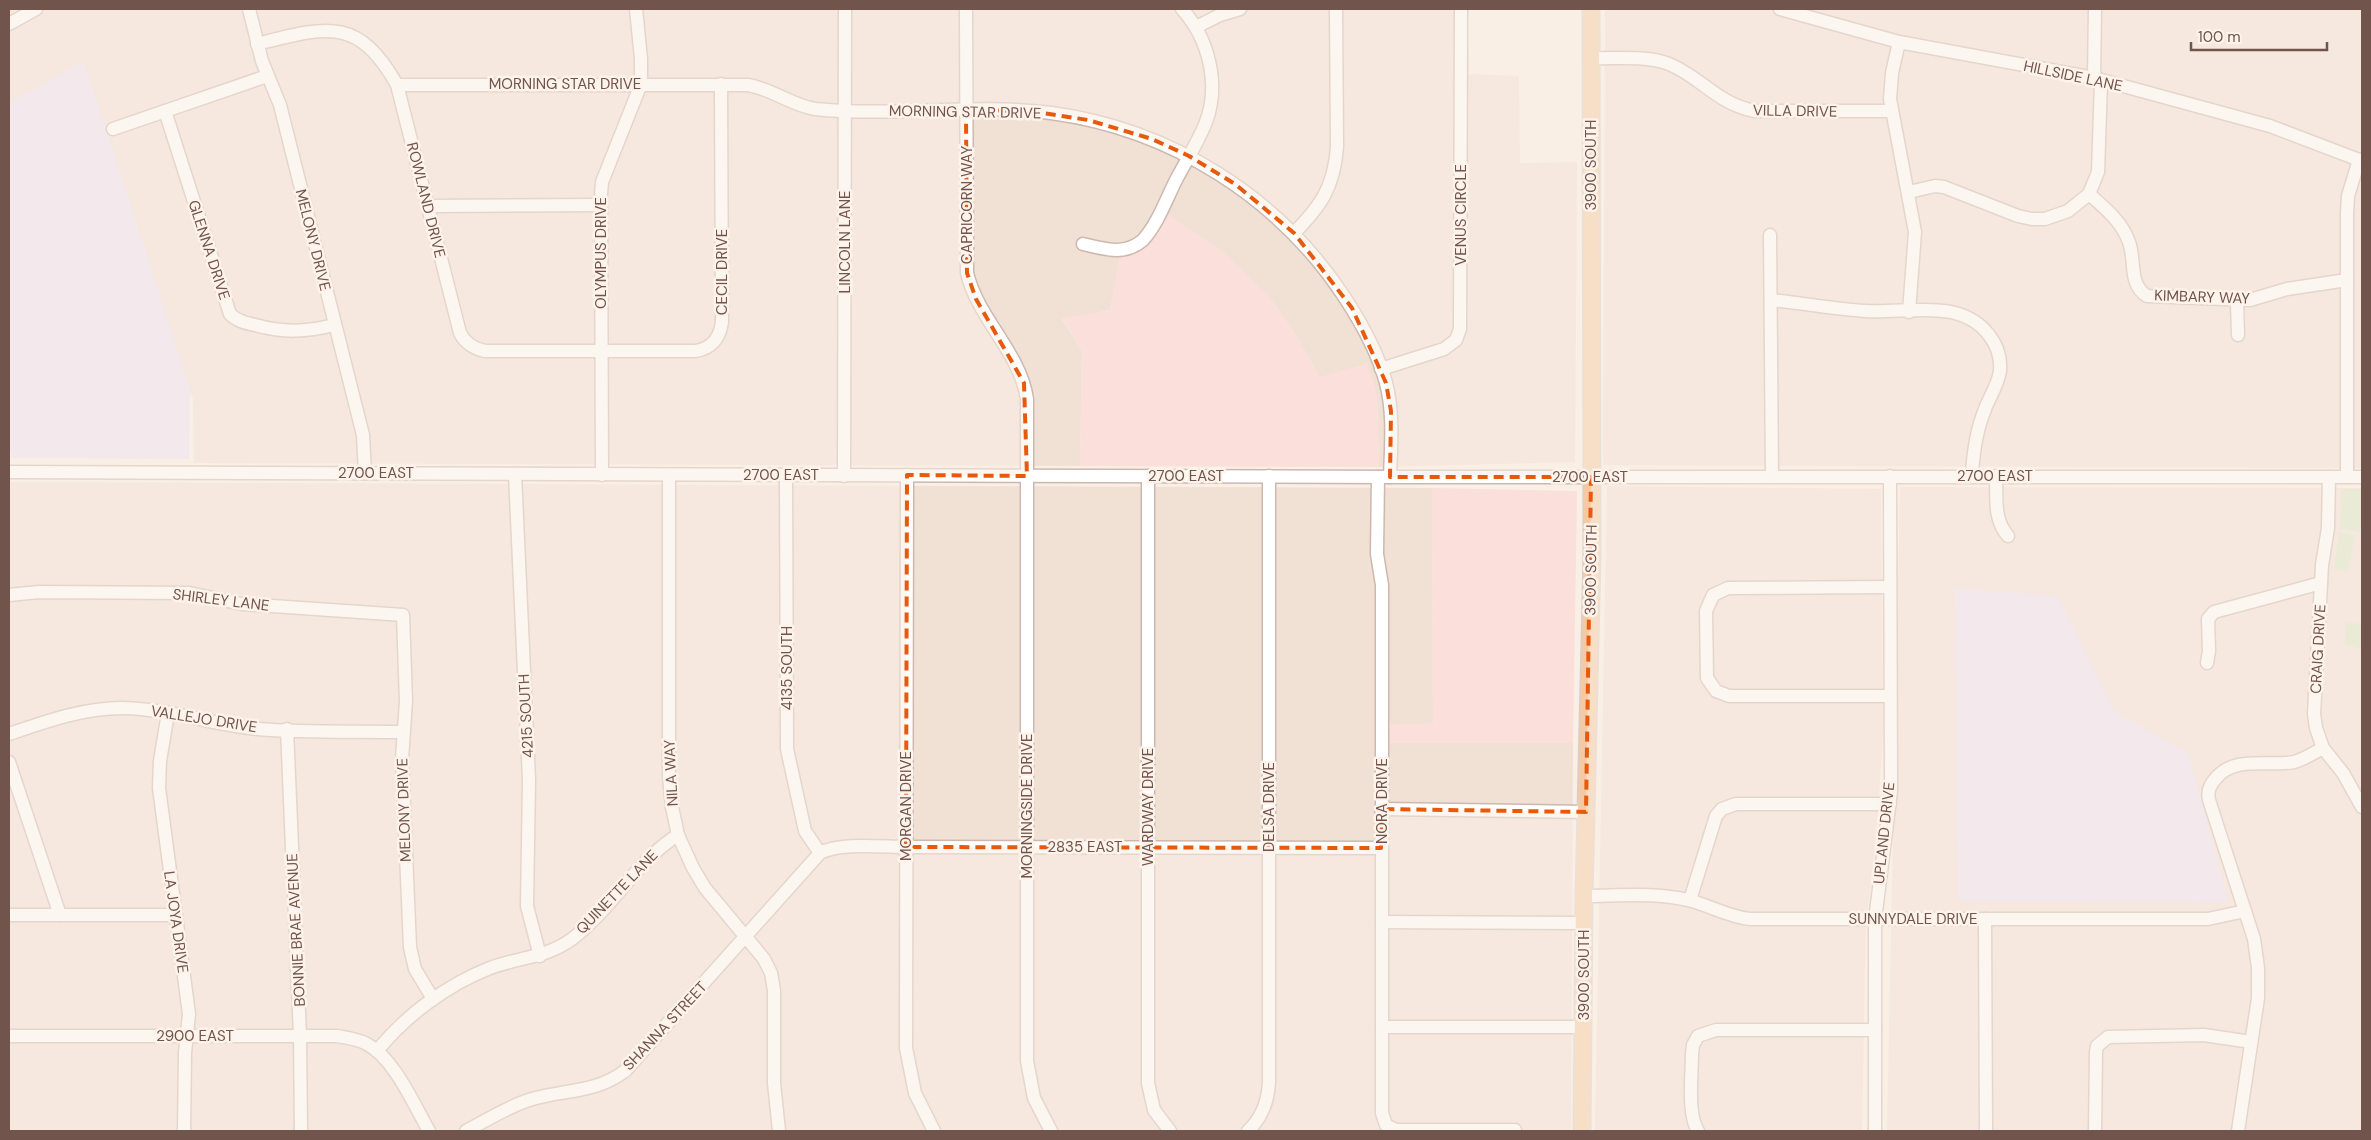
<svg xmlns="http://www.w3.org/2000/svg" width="2371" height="1140" font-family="'DM Sans',sans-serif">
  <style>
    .residential { fill: #f1e0d4 }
    .commercial { fill: #fadfda }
    .education { fill: #ece2f7 }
    .green { fill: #d8e7c5 }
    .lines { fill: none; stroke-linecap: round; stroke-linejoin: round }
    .minor-casing { stroke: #cdb8af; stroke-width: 15 }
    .major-casing { stroke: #d7cfcd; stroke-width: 19 }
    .minor { stroke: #fff; stroke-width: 12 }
    .major { stroke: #f4c9a3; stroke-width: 16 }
    .marked { fill: none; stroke: #e8590c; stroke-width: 4; stroke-dasharray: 10 6; stroke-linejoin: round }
    .labels { text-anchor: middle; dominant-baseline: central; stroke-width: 5; stroke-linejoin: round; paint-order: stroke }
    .street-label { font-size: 15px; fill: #71544c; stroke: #fdf3eb }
  </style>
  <rect width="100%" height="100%" fill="#faefe5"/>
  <!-- residential -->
  <g class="residential">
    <polygon points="9,9 1468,9 1469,74 1519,76 1520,163 1577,162 1575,462 1379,467 1377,396 1319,377 1299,340 1268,295 1154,236 1144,247 1120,257 1110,310 1062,319 1082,351 1080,466 194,463 193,399 170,338 9,105"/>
    <polygon points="1605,9 2362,9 2362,468 1603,465"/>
    <polygon points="9,482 1432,488 1433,724 1386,724 1386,743 1573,743 1571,1131 9,1131"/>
    <polygon points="1607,486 1881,489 1883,736 1877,826 1866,925 1862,1131 1595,1131"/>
    <polygon points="1900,487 2362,488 2362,1131 1887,1131"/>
  </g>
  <!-- commercial -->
  <g class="commercial">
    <polygon points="1165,212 1221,250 1268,295 1299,340 1319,377 1368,363 1377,396 1379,467 1080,466 1082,351 1062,318 1110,310 1120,257 1144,247 1154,236"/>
    <polygon points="1432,488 1577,491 1573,743 1386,743 1386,724 1433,723"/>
  </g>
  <!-- education -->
  <g class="education">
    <polygon points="84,61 190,389 189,459 12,458 9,448 9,103"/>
    <polygon points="1955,588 2058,596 2115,712 2188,753 2229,902 1958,901"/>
  </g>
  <!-- green -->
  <g class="green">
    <polygon points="2343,489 2362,489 2362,525 2359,532 2340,529 2341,491"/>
    <polygon points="2339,532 2355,535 2348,572 2334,569"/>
    <polygon points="2346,622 2362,624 2362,649 2345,645"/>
  </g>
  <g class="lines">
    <defs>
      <g id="minor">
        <polyline points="249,9 262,61 280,105 363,435 365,473"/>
        <path d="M966,9L967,273C978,319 1020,352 1027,399V1061L1034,1098L1051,1131"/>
        <polyline points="1780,9 1899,42 2094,78 2270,126 2362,161"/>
        <polyline points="9,24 36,9"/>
        <polyline points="1196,27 1220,15 1240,9"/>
        <polyline points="1899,42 1892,73 1890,99 1915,232 1909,312"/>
        <path d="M257,44C325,27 358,15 397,85L460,333C465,343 475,349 485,351H695C711,349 720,338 722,322L721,84"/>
        <path d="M1591,58C1616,59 1646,55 1669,64C1701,77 1716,103 1754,111H1892"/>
        <polyline points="2094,78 2095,9"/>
        <path d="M397,85H748C772,89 791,105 815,109C893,117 973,103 1051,113C1171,129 1279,197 1345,298C1362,324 1378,353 1386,383C1394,413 1391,446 1390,477"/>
        <path d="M165,111L230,314C237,321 246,323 255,325C284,333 306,332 334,325"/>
        <polyline points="113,129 267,76"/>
        <polyline points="1909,192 1935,186 1944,187 2018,216 2032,219 2045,219 2068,211 2089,194 2098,172 2101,81"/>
        <path d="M2089,194C2105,208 2122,222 2129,242C2136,261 2128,284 2147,296L2250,300L2287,289L2347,280"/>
        <polyline points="428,206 600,205"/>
        <path d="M1294,233C1321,206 1334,187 1337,147L1336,9"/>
        <polyline points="1770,235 1772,476"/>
        <path d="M1083,244C1104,249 1125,256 1143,240C1158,223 1166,200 1176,180C1186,161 1198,142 1206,122C1220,84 1209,39 1182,9"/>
        <path d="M1771,300C1802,303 1834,309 1865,311C1906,314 1960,297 1989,335C1997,345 2001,358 2000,371C1998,385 1990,396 1985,409C1976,431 1973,453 1972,476"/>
        <polyline points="2237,301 2238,335"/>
        <polyline points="1381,369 1444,349 1456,340 1460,329 1461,9"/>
        <polyline points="9,472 1390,477 2362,477"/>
        <polyline points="515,474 529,780 527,906 540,956"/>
        <polyline points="602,475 601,194 602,182 641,84 641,59 636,9"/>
        <polyline points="669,475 669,777 672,807 678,835 693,868 705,888 764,959 771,973 774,990 774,1083 779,1131"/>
        <polyline points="786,475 787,749 805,831 820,853"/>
        <polyline points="907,475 906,1048 915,1093 934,1131"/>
        <polyline points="844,476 845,9"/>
        <polyline points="1148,476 1148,1083 1154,1110 1170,1131"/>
        <path d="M1996,476C1997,497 1993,519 2008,536"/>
        <polyline points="1378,477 1377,554 1382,585 1382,1113 1386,1125 1396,1130 1515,1130"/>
        <polyline points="2329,477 2328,528 2322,565 2314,714 2316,728 2323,748 2343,773 2362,807"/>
        <polyline points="2347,477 2347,214 2348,196 2359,160"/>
        <polyline points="1890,587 1728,588 1713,595 1706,611 1707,678 1716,691 1729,696 1890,696"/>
        <polyline points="9,595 39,592 189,593 242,604 403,615 406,701 402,759 410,947 415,969 433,999"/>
        <polyline points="2207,663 2209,651 2208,619 2214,612 2321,583"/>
        <polyline points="168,713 160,761 159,788 189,1014 185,1053 184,1131"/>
        <polyline points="287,729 300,1036 301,1131"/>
        <path d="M9,734C47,721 83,708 123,708C169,709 213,725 258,729C306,733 355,731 403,732"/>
        <polyline points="9,762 60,915"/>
        <polyline points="1381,809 1586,812"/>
        <path d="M1584,896C1618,896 1654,892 1688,900C1709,905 1728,917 1750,919H2208L2245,911"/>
        <polyline points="1690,900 1716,816 1722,809 1736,804 1890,804"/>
        <polyline points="9,915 175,915"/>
        <polyline points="1985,919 1986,1131"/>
        <polyline points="1382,922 1584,923"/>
        <polyline points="1382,1027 1583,1027"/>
        <path d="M9,1036H337C347,1038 358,1039 367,1044C394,1058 414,1105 429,1131"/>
        <path d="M377,1051C406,1015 447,985 490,968C519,957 546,958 572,939C612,909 636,861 678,835"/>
        <path d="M466,1131C487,1120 507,1107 529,1100C564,1089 594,1094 625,1071L820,853C840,842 883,847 906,847L1381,848"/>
        <path d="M1248,1131C1262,1118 1268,1101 1269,1082V476"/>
        <path d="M1698,1131C1687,1114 1692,1075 1692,1054L1693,1045L1698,1036L1716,1030H1875"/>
        <polyline points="1875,1131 1875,920 1891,791 1890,476"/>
        <polyline points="2095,1131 2096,1052 2097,1046 2108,1037 2204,1035 2251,1042"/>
        <path d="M2238,1131L2258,998V968L2254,939L2209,800C2207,791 2210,785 2216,778C2236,755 2268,767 2294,762C2305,759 2313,753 2323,748"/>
      </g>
      <polyline id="major" points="1582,1131 1584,896 1592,555 1591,9"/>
    </defs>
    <!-- minor casing -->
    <use href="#minor" class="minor-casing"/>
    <!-- major casing -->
    <use href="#major" class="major-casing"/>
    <!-- minor -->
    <use href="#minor" class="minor"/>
    <!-- major -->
    <use href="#major" class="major"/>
  </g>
  <!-- marked area -->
  <path d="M0 0H2371V1140H0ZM966,110L1030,111L1088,120L1152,139L1189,156L1235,184L1294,233L1352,308L1386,383L1391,411L1390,477H1591L1586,812L1381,809V848L906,847L907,475L1027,476L1024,383L976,299L967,273Z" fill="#faefe5" fill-opacity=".55" fill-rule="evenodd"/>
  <path class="marked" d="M966,110L1030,111L1088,120L1152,139L1189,156L1235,184L1294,233L1352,308L1386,383L1391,411L1390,477H1591L1586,812L1381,809V848L906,847L907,475L1027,476L1024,383L976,299L967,273Z"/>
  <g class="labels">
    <!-- street labels -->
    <g class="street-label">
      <text transform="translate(2073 76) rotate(12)">HILLSIDE LANE</text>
      <text x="565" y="84">MORNING STAR DRIVE</text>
      <text transform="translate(1795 111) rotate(1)">VILLA DRIVE</text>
      <text transform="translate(965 112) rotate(1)">MORNING STAR DRIVE</text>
      <text transform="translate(1591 165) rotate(-90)">3900 SOUTH</text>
      <text transform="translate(426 200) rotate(76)">ROWLAND DRIVE</text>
      <text transform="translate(967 205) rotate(-90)">CAPRICORN WAY</text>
      <text transform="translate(1461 215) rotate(-90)">VENUS CIRCLE</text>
      <text transform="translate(313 240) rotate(76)">MELONY DRIVE</text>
      <text transform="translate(845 242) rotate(-90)">LINCOLN LANE</text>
      <text transform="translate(209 250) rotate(72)">GLENNA DRIVE</text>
      <text transform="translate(601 253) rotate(-90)">OLYMPUS DRIVE</text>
      <text transform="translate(722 272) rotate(-90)">CECIL DRIVE</text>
      <text transform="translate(2202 297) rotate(2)">KIMBARY WAY</text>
      <text x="376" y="473">2700 EAST</text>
      <text x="781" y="475">2700 EAST</text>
      <text x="1186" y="476">2700 EAST</text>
      <text x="1995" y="476">2700 EAST</text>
      <text x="1590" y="477">2700 EAST</text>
      <text transform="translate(1591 570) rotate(-89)">3900 SOUTH</text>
      <text transform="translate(221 600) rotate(7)">SHIRLEY LANE</text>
      <text transform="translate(2318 649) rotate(-87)">CRAIG DRIVE</text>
      <text transform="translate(787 668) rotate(-90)">4135 SOUTH</text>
      <text transform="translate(526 716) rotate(-93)">4215 SOUTH</text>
      <text transform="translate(204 719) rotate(9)">VALLEJO DRIVE</text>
      <text transform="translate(671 773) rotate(-93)">NILA WAY</text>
      <text transform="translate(1382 801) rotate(-90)">NORA DRIVE</text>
      <text transform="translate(906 806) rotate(-90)">MORGAN DRIVE</text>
      <text transform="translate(1027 806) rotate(-90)">MORNINGSIDE DRIVE</text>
      <text transform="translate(1148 807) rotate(-90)">WARDWAY DRIVE</text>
      <text transform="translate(1269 807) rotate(-90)">DELSA DRIVE</text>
      <text transform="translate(404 810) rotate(-92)">MELONY DRIVE</text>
      <text transform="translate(1884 833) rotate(-84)">UPLAND DRIVE</text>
      <text x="1085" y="847">2835 EAST</text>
      <text transform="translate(617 892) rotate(-46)">QUINETTE LANE</text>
      <text x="1913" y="919">SUNNYDALE DRIVE</text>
      <text transform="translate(176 922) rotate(82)">LA JOYA DRIVE</text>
      <text transform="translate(296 930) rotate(-93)">BONNIE BRAE AVENUE</text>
      <text transform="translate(1584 975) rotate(-90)">3900 SOUTH</text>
      <text transform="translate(665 1026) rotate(-47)">SHANNA STREET</text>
      <text x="195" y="1036">2900 EAST</text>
    </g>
  </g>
  <!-- border -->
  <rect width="2371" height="1140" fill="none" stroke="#71544c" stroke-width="20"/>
  <!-- scale -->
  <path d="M2191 42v8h136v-8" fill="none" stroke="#71544c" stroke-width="2.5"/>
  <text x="2198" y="42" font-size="15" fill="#71544c" stroke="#fdf3eb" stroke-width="4" paint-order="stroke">100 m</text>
</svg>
